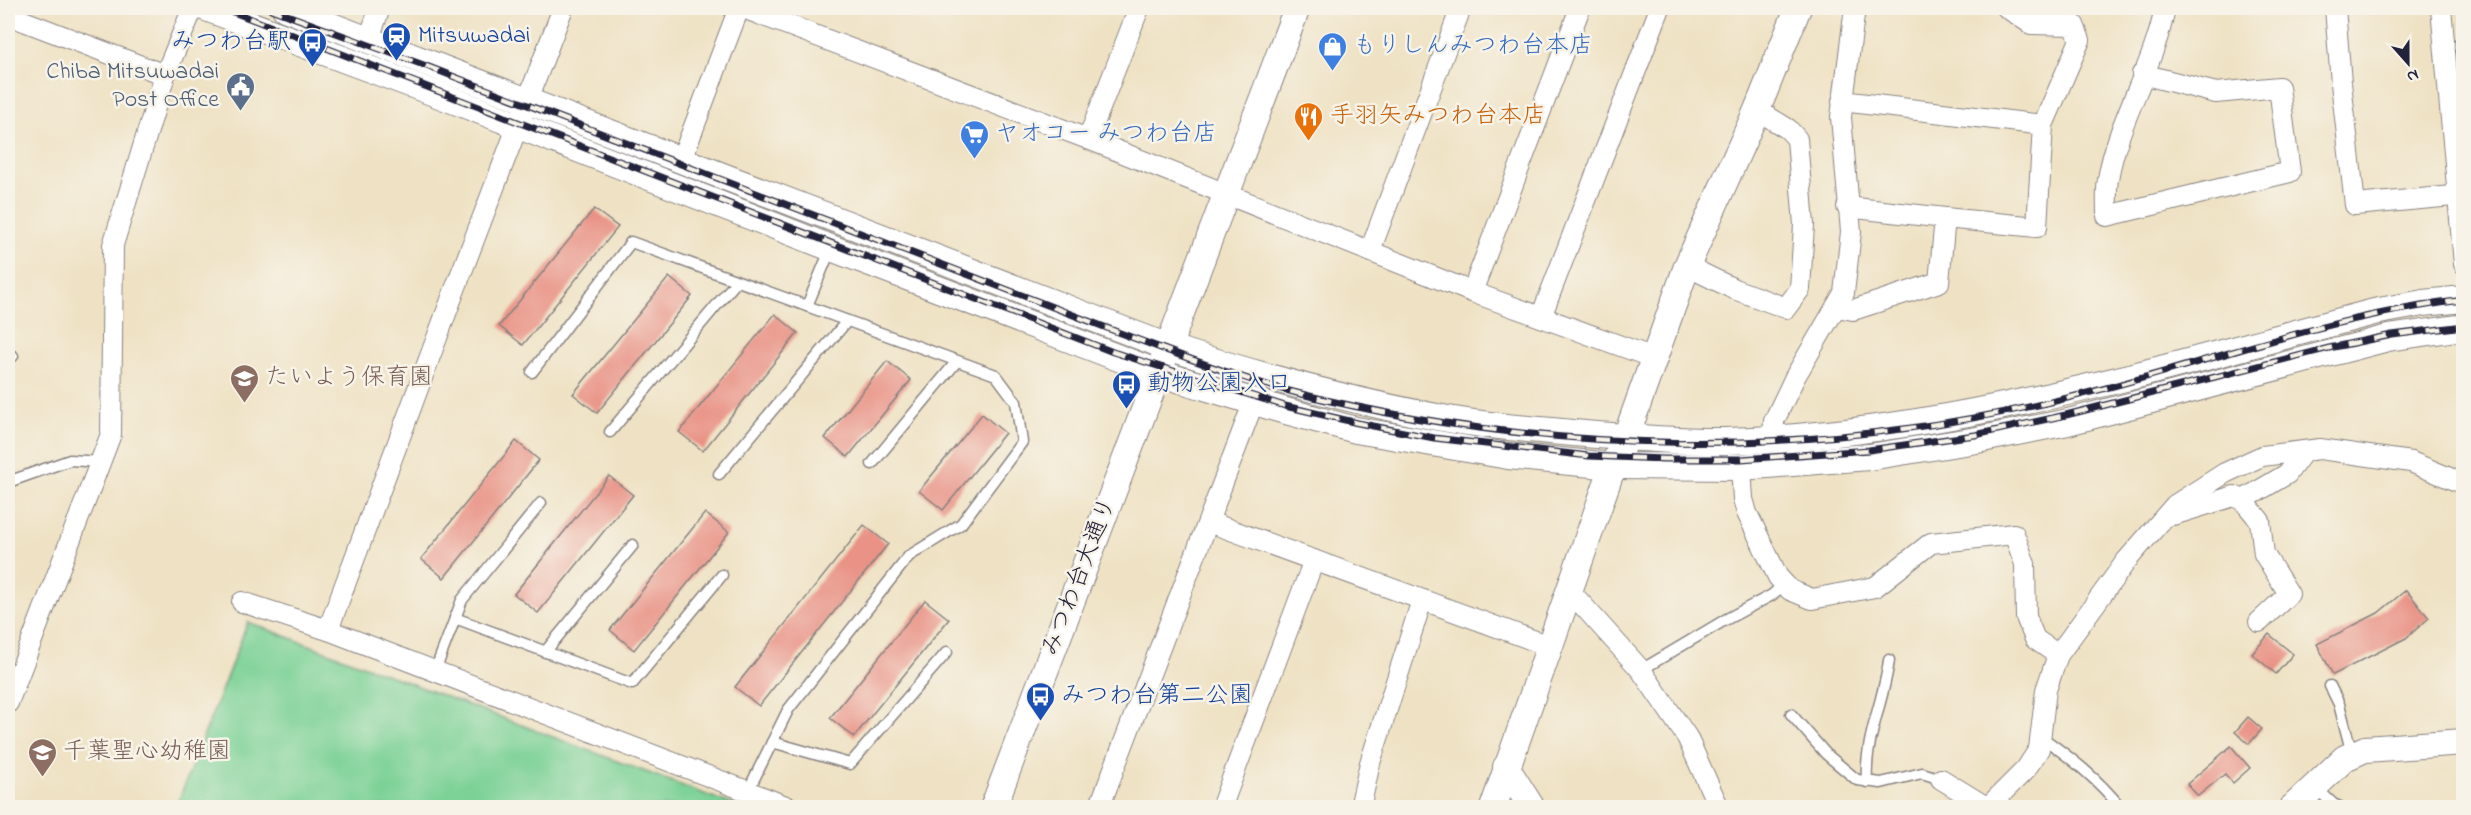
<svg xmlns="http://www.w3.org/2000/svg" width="2471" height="815" font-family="'Indie Flower','Klee One',sans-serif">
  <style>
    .green { fill: #7bd196; stroke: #4e7a68; stroke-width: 1.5 }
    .building { fill: #e99285 }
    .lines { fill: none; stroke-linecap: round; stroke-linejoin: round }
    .service-casing { stroke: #888280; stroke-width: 13 }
    .minor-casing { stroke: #888280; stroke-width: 22 }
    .tertiary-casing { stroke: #888280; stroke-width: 28 }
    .service { stroke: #fff; stroke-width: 10 }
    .minor { stroke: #fff; stroke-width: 20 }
    .tertiary { stroke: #fff; stroke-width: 26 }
    .rail-casing { stroke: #22223b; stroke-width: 7 }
    .rail { stroke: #f7f3e8; stroke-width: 4.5; stroke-dasharray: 14; stroke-linecap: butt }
    .labels { text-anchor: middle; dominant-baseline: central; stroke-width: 5; stroke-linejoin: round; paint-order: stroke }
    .transit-label { font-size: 24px; fill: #164399; stroke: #f7f3e8; text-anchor: start }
    .shop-label { font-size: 24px; fill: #366cbe; stroke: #f7f3e8; text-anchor: start }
    .service-label { font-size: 24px; fill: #4e5e75; stroke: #f7f3e8; text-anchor: end }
    .food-label { font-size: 24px; fill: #c56008; stroke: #f7f3e8; text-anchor: start }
    .education-label { font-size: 24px; fill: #785e54; stroke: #f7f3e8; text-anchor: start }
    .street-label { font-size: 24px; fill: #22223b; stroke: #f7f3e8 }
  </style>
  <rect width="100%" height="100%" fill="#f7f3e8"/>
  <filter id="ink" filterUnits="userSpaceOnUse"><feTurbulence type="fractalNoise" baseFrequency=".0167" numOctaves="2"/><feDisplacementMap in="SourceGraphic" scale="12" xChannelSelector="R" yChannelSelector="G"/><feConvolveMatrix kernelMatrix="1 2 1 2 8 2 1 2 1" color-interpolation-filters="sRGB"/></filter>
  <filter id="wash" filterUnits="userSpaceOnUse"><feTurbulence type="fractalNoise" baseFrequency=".008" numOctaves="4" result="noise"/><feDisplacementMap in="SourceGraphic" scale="24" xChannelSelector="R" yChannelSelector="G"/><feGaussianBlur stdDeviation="1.35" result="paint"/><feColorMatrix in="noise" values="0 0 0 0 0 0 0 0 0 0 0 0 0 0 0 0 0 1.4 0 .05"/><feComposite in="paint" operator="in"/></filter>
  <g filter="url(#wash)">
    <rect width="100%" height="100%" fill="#efe2c4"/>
    <!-- green -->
    <polygon class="green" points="248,622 739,807 176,807"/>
    <g id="blocks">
      <!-- building -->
      <g class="building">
        <polygon points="594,209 618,227 523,345 499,326"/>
        <polygon points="669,277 692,296 597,413 573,394"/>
        <polygon points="775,314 798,333 703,451 679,432"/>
        <polygon points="887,361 911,380 848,457 825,438"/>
        <polygon points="982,414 1005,433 943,510 919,491"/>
        <polygon points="516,441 539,460 444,578 421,559"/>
        <polygon points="609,476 633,495 538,613 514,594"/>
        <polygon points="705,513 729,532 634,650 610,630"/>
        <polygon points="864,525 888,544 759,706 735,687"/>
        <polygon points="2406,590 2429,618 2406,638 2333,675 2317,644 2378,613"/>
        <polygon points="925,600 949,619 854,737 830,718"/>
        <polygon points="2269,634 2293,654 2276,674 2252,654"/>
        <polygon points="2248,717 2262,729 2249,744 2235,732"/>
        <polygon points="2231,746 2250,768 2233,783 2225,774 2198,796 2187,784"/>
      </g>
    </g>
  </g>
  <g filter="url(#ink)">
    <use href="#blocks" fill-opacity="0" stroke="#888280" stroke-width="1.5"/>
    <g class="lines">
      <defs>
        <g id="service">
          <polyline points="807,306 831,248"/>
          <polyline points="8,358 13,356"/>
          <polyline points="532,372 631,242 996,375 1016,402 1022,442 961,524 909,556 788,710 748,791"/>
          <polyline points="610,432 737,281"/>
          <polyline points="872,464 957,361"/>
          <polyline points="719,474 847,321"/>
          <polyline points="8,482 70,460 100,462"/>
          <polyline points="455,618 632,684 722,575"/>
          <polyline points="545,652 633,545"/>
          <polyline points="1641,670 1725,620 1772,595 1783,585"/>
          <polyline points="435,671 462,600 541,503"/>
          <polyline points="2330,686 2339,704 2352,754"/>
          <polyline points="1791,714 1826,754 1857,780 1881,783 1922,773 1941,779"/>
          <path d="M2040,736C2070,757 2098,779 2121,808"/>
          <polyline points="772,742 850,764 947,652"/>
          <path d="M1867,782C1864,739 1884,702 1889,660"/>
          <polyline points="2314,786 2333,804 2342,808"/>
        </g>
        <g id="minor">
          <polyline points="743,8 1088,139 1472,292 1654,358"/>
          <polyline points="2335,8 2341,83 2355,205 2464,195"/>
          <polyline points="2441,8 2464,264"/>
          <polyline points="8,15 165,75"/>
          <polyline points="369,38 380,8"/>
          <path d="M2142,74L2216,93L2279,87L2290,172L2107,216C2107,204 2106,191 2108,179C2118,119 2154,67 2165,8"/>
          <polyline points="1842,101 2043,125"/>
          <polyline points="1088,139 1139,8"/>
          <polyline points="681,161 739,8"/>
          <polyline points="1945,218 2037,227 2043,125 2080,40 2074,25 2031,24 2007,8"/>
          <polyline points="1370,251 1461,8"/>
          <polyline points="1687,266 1734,289 1786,308 1800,289 1804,225 1797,139 1788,129 1757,110"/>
          <polyline points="1472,292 1580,8"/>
          <polyline points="1836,307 1853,310 1939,282 1945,218 1847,207"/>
          <polyline points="1541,317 1660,8"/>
          <polyline points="1773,438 1774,421 1795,377 1844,293 1851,232 1841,117 1855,8"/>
          <polyline points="1741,467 1743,499 1747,513 1778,577 1790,590 1812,599 1875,587 1931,543 2014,534 2025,564 2026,617 2035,639 2058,655"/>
          <polyline points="2243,500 2287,474 2304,451"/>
          <polyline points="2173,515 2234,496 2243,500 2260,521 2264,554 2289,594 2259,622"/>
          <polyline points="1209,522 1549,646"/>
          <polyline points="1569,590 1641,670 1687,737 1719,808"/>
          <polyline points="242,602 328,630 791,808"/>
          <polyline points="328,630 454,292 563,8"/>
          <polyline points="8,703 111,434 113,245 165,75 193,8"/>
          <polyline points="1941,779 1988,808"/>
          <polyline points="1988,807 2026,769 2039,749 2046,690 2058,655 2127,560 2175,505 2225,473 2262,456 2320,449 2411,462 2464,484"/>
          <polyline points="1099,808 1254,401"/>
          <polyline points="1221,808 1314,560"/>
          <polyline points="1360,808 1370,763 1422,600"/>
        </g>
        <g id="tertiary">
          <polyline points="206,8 437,94 831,248 1158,373 1282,410 1356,430 1508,456 1613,466 1741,467 1869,457 1977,440 2068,422 2388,338 2464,327"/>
          <path d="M285,8L1168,347C1257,375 1345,400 1437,417C1490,427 1543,430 1597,435C1639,438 1684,442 1726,441C1947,435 2161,368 2374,312L2423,303L2464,299"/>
          <polyline points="1506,767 1532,808"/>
          <polyline points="993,808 1297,8"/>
          <polyline points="1493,808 1613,466 1626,437 1687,266 1757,110 1798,8"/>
          <polyline points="2292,808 2345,758 2365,749 2464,742"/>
        </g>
      </defs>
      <!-- service casing -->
      <use href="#service" class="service-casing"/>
      <!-- minor casing -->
      <use href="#minor" class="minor-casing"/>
      <!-- tertiary casing -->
      <use href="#tertiary" class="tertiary-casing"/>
      <!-- service -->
      <use href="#service" class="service"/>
      <!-- minor -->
      <use href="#minor" class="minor"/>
      <!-- tertiary -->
      <use href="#tertiary" class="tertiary"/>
      <defs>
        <g id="rail">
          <polyline points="223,8 1113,352 1285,406 1358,423 1434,438 1589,456 1664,459 1741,459 1869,450 1975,435 2066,415 2329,348 2392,335 2464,326"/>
          <path d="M268,8L429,67L1120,333C1178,354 1237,378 1297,393C1546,455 1805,460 2055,401C2192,369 2323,316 2464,300"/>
        </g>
      </defs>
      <!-- rail casing -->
      <use href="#rail" class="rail-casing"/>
      <!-- rail -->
      <use href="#rail" class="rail"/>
    </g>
  </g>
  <!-- icons -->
  <defs>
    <symbol id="station-pin" viewBox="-11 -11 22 30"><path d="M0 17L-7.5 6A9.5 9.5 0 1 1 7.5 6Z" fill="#1a4fb4" stroke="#f7f3e8"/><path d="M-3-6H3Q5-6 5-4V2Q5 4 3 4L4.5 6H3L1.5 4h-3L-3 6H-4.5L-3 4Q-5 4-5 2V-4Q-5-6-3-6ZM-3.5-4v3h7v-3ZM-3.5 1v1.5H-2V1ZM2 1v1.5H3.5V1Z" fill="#fff"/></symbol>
    <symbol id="bus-pin" viewBox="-11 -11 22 30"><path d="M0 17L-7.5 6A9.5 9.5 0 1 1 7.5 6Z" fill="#1a4fb4" stroke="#f7f3e8"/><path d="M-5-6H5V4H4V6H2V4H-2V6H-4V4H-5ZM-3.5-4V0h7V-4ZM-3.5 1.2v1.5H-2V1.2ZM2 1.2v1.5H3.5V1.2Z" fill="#fff"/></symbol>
    <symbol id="shop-pin" viewBox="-11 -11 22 30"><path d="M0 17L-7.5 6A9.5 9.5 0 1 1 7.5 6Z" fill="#3f7fe0" stroke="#f7f3e8"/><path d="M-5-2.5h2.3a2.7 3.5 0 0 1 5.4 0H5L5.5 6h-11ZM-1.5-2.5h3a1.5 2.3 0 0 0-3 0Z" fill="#fff"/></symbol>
    <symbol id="civic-pin" viewBox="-11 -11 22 30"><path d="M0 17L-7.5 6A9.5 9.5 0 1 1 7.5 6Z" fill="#5c6f8a" stroke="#f7f3e8"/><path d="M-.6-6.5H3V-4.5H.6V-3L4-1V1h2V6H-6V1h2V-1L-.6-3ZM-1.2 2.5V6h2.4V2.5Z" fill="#fff"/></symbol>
    <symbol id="restaurant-pin" viewBox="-11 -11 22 30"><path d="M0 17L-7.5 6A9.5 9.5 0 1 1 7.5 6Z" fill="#e8710a" stroke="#f7f3e8"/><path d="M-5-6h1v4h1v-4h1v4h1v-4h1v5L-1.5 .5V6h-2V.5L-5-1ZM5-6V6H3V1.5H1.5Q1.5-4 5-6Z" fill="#fff"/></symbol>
    <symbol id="supermarket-pin" viewBox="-11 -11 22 30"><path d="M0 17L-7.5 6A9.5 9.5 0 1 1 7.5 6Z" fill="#3f7fe0" stroke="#f7f3e8"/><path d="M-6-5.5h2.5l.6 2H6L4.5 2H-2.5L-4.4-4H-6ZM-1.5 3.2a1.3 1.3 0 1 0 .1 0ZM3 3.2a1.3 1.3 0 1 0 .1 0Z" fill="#fff"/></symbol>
    <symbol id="school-pin" viewBox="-11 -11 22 30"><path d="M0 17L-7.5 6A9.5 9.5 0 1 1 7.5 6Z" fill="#8d6e63" stroke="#f7f3e8"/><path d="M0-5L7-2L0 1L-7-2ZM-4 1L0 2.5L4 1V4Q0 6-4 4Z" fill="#fff"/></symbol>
  </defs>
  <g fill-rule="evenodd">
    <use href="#station-pin" x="380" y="20" width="33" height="45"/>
    <use href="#bus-pin" x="296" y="26" width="33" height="45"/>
    <use href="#shop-pin" x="1316" y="30" width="33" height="45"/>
    <use href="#civic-pin" x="224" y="70" width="33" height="45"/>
    <use href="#restaurant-pin" x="1292" y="100" width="33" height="45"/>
    <use href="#supermarket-pin" x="958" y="118" width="33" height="45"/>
    <use href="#school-pin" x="228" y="362" width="33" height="45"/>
    <use href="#bus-pin" x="1110" y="368" width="33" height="45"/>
    <use href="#bus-pin" x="1024" y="680" width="33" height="45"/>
    <use href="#school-pin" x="26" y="736" width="33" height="45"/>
  </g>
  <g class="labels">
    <!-- transit labels -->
    <g class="transit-label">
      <text x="418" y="36">Mitsuwadai</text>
      <text x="291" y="42" text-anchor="end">みつわ台駅</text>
      <text x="1147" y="384">動物公園入口</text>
      <text x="1061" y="696">みつわ台第二公園</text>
    </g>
    <!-- shop labels -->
    <g class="shop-label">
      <text x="1353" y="46">もりしんみつわ台本店</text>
      <text x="995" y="134">ヤオコー みつわ台店</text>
    </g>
    <!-- service labels -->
    <g class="service-label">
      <text x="219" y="72">Chiba Mitsuwadai<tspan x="219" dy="28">Post Office</tspan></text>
    </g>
    <!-- food labels -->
    <g class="food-label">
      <text x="1330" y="116">手羽矢みつわ台本店</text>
    </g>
    <!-- education labels -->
    <g class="education-label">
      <text x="265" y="378">たいよう保育園</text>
      <text x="63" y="752">千葉聖心幼稚園</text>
    </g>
    <!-- street labels -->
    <g class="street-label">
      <text transform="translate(1080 577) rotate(-69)">みつわ台大通り</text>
    </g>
  </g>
  <!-- margin -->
  <rect width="2471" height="815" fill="none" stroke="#f7f3e8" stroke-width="30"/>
  <!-- north arrow -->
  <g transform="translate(2408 63) rotate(159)" stroke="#f7f3e8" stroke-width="4.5" paint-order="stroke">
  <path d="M0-4.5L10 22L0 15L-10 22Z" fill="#22223b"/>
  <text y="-9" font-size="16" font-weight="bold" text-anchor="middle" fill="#22223b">N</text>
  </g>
</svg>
